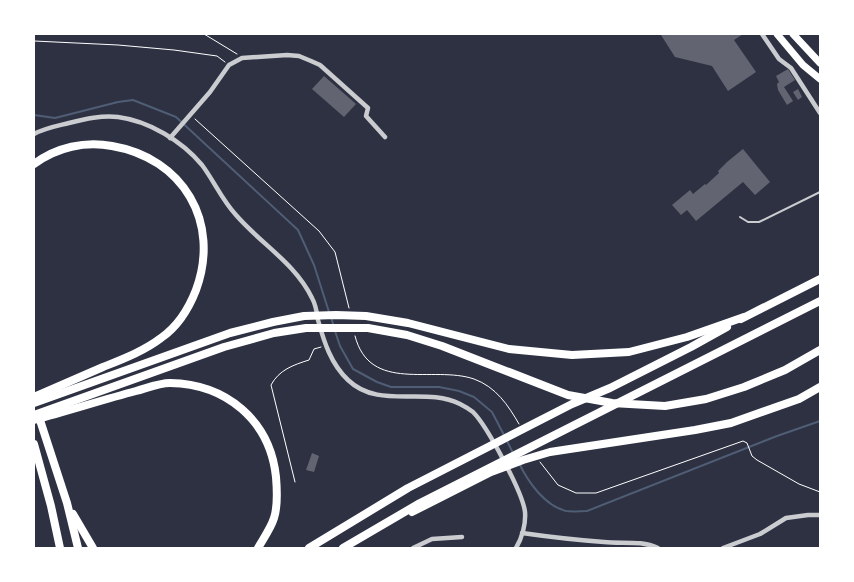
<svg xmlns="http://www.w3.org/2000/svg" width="854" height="582" font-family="'Exo 2',sans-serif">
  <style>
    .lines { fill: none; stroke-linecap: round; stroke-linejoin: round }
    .stream { stroke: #4f5d75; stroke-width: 2 }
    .building { fill: #626471 }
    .path { stroke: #fff; stroke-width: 1 }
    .service { stroke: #caccd0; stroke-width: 2 }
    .minor { stroke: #caccd0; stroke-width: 4.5 }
    .primary { stroke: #fff; stroke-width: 7 }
    .motorway { stroke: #fff; stroke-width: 8 }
  </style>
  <rect width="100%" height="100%" fill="#2d3142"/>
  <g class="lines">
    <!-- stream -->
    <g class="stream">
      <polyline points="34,115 55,118 118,102 133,100 176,117 298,230 314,265 329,312"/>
      <polyline points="331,317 334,327"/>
      <polyline points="335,331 340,346 353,369 377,382 391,387 439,387 459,391 474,397 492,412 505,437"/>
      <polyline points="507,441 513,453"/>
      <path d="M519,463C528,482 545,506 566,511C573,512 580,511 587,511L777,436L820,421"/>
    </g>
  </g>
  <!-- building -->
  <g class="building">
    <polygon points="662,34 743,34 734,40 756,72 728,91 712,66 675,57 661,35"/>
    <polygon points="788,69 795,80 784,87 793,101 787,105 778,90 777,84 779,82 776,76"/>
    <polygon points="324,76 356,104 344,117 312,89"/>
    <polygon points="798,89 802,97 798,100 793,92"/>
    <polygon points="743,149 770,182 755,195 743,182 696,221 687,210 681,215 672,205 690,190 693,194 705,184 706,185 719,173 718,171 727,162"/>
    <polygon points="312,453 319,456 314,472 306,470"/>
  </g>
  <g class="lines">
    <!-- path -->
    <g class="path">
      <polyline points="204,34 237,54"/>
      <polyline points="34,41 118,45 174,50 217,56 225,62"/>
      <polyline points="195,119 319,231 335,252 349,308"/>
      <path d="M355,336C370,394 433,365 474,379C496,387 508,405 519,424"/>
      <polyline points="540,462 558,485 576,493 596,493 743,441 747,443 752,456 757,460 799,484 820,492"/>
      <path d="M295,482L271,385C279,370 293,365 309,360L314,349L321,347"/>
    </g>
    <!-- service -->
    <polyline class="service" points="740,217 748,222 759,222 820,192"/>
    <!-- minor -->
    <g class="minor">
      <polyline points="762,34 779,59 791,68 820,113"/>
      <path d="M34,134C45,128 57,126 69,123C85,119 102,115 118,117C149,121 182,141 202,165C214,181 222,200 236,215C261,244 295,263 312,298C316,305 317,313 318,320C324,342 331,364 348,380C379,410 425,386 460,404C464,406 469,409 473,412C487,426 523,493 525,512C526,524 522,538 516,548"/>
      <polyline points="170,138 210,92 229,65 242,58 287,55 299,56 311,61 320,65 368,108 366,116 385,137"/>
      <path d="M522,533C550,537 577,540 604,542C622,544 641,540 658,548"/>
      <polyline points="413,548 432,539 462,537"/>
      <polyline points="723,548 760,534 786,518 808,515 820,515"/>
    </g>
    <!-- primary -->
    <g class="primary">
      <polyline points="777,34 803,65 820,79"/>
      <polyline points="793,34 820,63"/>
    </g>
    <!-- motorway -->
    <g class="motorway">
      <path d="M34,164C57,147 85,141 112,146C183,158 221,222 196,290C189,308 177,327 161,338C144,351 123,359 103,367C80,377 57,387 34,397"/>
      <polyline points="741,319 820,279"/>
      <polyline points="34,403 230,333 273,322 304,316 336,315 366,316 408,323 509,349 572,355 629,352 687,337 744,317"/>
      <polyline points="38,414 67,503 78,548"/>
      <polyline points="34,415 224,347 274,333 306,328 368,328 407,335 442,346 568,395 612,403 665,406 706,399 744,387 785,370 820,350"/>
      <path d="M34,420C68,411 102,400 136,391C147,388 159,383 170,383C226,384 270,420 276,477C277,489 278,506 274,518C271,528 263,539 258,548"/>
      <polyline points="34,444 51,506 60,548"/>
      <polyline points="412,512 491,472 523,460 550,452 695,430 731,423 799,399 820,387"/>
      <polyline points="73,514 93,548"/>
      <polyline points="309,548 408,488 572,404 610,388 691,347 727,327"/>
      <polyline points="343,548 420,503 820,301"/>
    </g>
  </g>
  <!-- border -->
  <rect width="854" height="582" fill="none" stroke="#ffffff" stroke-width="70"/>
</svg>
